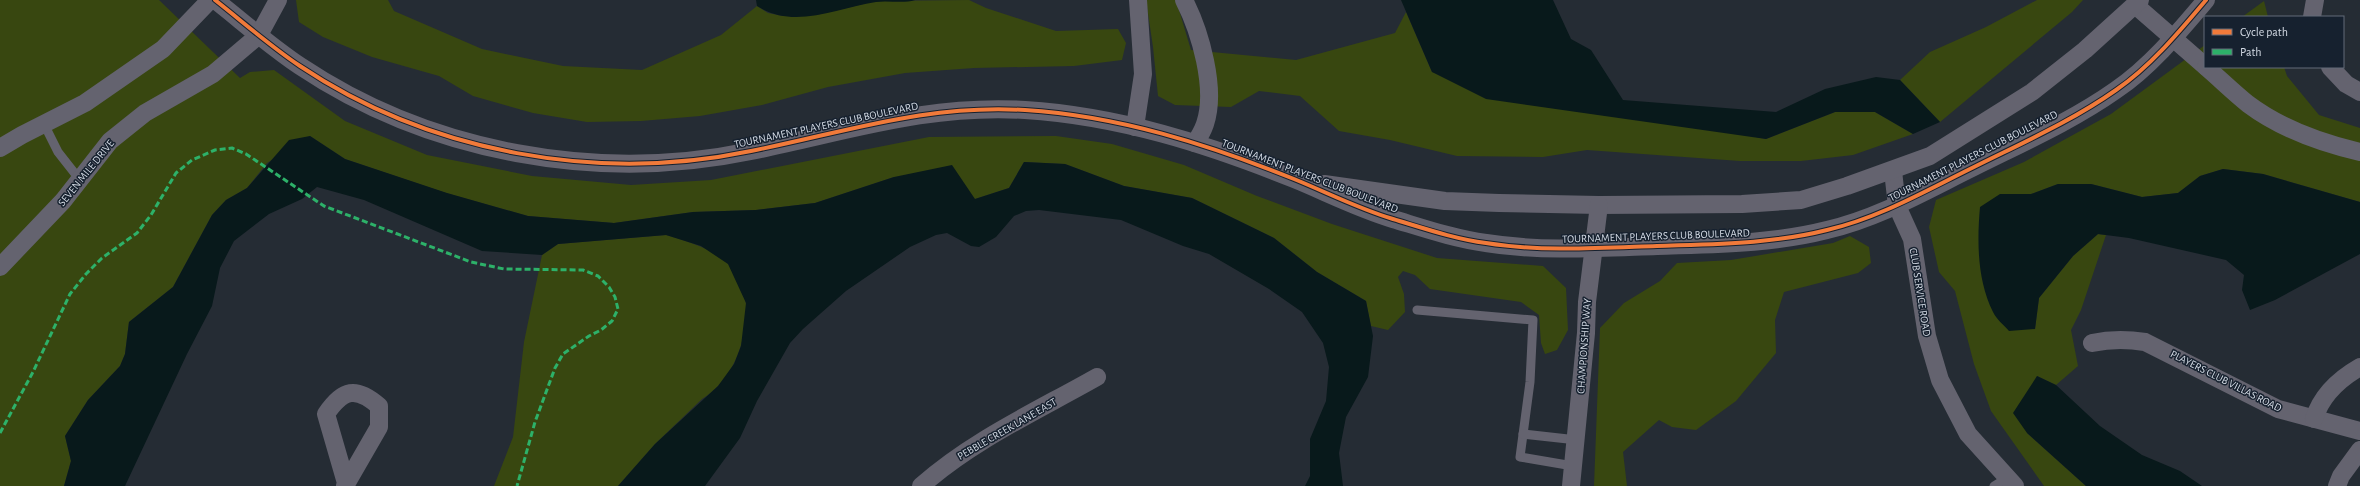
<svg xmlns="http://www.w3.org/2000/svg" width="2360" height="486" font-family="'Alegreya Sans',sans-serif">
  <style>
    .green { fill: #384710 }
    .water { fill: #08191b }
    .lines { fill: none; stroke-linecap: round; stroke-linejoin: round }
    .service { stroke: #64636f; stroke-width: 9 }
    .minor { stroke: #64636f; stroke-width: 18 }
    .quiet { stroke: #2db169; stroke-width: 3; stroke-dasharray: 6 3; stroke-linecap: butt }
    .cycleway-casing { stroke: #16212f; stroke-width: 6 }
    .cycleway { stroke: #f17a3a; stroke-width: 4 }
    .labels { text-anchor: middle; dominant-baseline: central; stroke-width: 3; stroke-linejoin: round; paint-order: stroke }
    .street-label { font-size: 11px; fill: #d4dbe5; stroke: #16212f }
  </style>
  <rect width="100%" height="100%" fill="#252c34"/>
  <!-- green -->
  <g class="green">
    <polygon points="0,0 159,0 240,78 250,72 274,70 345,121 427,155 532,176 631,185 711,180 929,137 1056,136 1112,144 1184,165 1257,196 1332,224 1437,258 1543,266 1566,288 1568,330 1557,350 1545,354 1541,343 1539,315 1521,302 1430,289 1415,275 1403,271 1398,277 1404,294 1405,312 1388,330 1371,326 1366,301 1317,272 1274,238 1192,198 1124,186 1065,164 1024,162 1009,188 975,199 894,177 815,203 756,210 693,212 614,223 528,216 446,193 345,159 310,136 267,163 247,188 226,200 212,215 173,287 129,322 125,354 120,366 88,400 65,436 71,461 64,486 0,486"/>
    <polygon points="296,0 388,0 394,11 482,49 563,66 642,70 721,35 757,6 768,13 783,16 816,15 876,1 969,0 986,8 1056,31 1118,29 1126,43 1122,60 1074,66 974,68 905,73 828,87 762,105 700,116 641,121 587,122 533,113 473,96 439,76 372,57 323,37 299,22"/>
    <polygon points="1146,0 1176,0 1191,50 1296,60 1395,33 1406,12 1432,72 1766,139 1835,112 1875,112 1913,134 1853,155 1801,161 1740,161 1587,150 1543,157 1457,156 1390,140 1339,131 1300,96 1259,91 1231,107 1175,105 1158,96 1153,47"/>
    <polygon points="2037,0 2083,0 2072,12 1940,122 1900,80 1930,52 1986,27"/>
    <polygon points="2264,1 2268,17 2242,17"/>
    <polygon points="2205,45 2205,67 2284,67 2287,76 2319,115 2360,128 2360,202 2263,174 2223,169 2200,176 2178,193 2142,197 2091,184 2058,184 2031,194 2000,194 2035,329 2039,298 2073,256 2098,234 2106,235 2081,310 2071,330 2078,366 2056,385 2037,376 2027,433 2086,486 2044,486 1991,411 1974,364 1955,291 1939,272 1929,227 1936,200 2024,162 2111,114"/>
    <path d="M666,235C683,240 718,250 729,265C733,272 746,297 746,304C748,340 733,380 702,399L655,444L618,486H494L513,437L524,342L542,255L558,244Z"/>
    <polygon points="1850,236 1869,247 1871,263 1858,273 1784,292 1775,320 1776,353 1736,401 1696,430 1672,427 1659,420 1623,452 1627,486 1594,486 1600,328 1624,303 1660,281 1677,263 1731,260 1833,243"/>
  </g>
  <!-- water -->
  <g class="water">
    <path d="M756,0H915C903,4 889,0 876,2C837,8 794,30 757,6Z"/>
    <polygon points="1401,0 1553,0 1571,39 1591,50 1623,100 1776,112 1825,89 1876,77 1900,80 1940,122 1913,134 1875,112 1835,112 1766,139 1486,99 1432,72"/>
    <polygon points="310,136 345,159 447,193 528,216 614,223 693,212 756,210 815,203 894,177 952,165 975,199 1009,188 1024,162 1065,164 1124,186 1192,198 1274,238 1317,272 1366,301 1373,336 1368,377 1346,417 1339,453 1343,486 1305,486 1310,476 1310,439 1326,401 1329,367 1323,343 1302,312 1269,289 1209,254 1183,246 1121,220 1039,210 1026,211 1014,216 996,237 979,247 971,246 947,233 936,235 910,247 846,291 803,329 790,343 757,401 740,438 705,486 618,486 655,444 718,386 734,364 741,346 746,303 728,264 701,246 666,235 558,244 542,255 482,251 364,200 317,187 302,199 269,214 234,241 220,268 212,306 187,354 125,486 64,486 71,461 65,436 88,400 120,366 125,354 129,322 173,287 212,215 226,200 247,188 289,140"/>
    <path d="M2223,169L2263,174L2360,202V254L2275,300L2250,310L2242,290L2244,275L2226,260L2129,238L2098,234L2073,256L2039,298L2035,329L2009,331C2004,325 1996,319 1993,312C1977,280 1977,241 1980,207L2000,194H2031L2058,184H2091L2142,197L2178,193L2200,176Z"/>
    <polygon points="2037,376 2056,385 2100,426 2142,455 2180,471 2202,486 2086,486 2027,433 2013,413"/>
  </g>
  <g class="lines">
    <!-- service -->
    <g class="service">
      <polyline points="44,124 58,152 80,180"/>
      <polyline points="1417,310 1533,320 1530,382 1520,457 1573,466"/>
      <polyline points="1523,434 1577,440"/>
      <polyline points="1994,486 2007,478"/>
    </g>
    <!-- minor -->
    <g class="minor">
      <path d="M215,0C243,22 270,46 300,66C430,153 598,183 751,151C846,132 926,104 1025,110C1119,116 1207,144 1294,179C1326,192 1359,209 1393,219C1423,228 1455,239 1486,243C1542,252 1600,248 1657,246C1714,244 1772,244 1827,230C1879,218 1927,190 1974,167C2022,143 2072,121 2116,90C2150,67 2179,32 2206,0"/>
      <path d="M1184,0C1200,31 1217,89 1205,124C1203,130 1199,137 1195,143"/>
      <polyline points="2135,5 2205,66"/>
      <polyline points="2312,17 2315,0"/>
      <path d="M2206,67C2220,79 2233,92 2248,104C2280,128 2321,143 2360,152"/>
      <polyline points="2330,67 2346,84 2360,92"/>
      <polyline points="1135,127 1143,74 1138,0"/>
      <polyline points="0,148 22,135 85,103 163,49 210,0"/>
      <polyline points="1893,171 1897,206 1912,239 1927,336 1940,380 1968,434 2015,486"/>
      <polyline points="1324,184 1445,201 1499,203 1599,205 1742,204 1801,200 1847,186 1930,156 2032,92 2085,50 2140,0"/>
      <polyline points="0,267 63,201 110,141 145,113 213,74 259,35 278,0"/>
      <path d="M2092,343C2110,339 2127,339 2145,342L2278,409L2360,431"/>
      <path d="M2314,419C2321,396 2339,379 2360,367"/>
      <path d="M345,486L379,427V406C356,386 343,389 326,414L346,483"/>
      <path d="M921,486C973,440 1037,411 1097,377"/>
      <polyline points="1571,486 1586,333 1587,302 1599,205"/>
      <polyline points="2337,486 2341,476 2360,450"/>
    </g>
    <!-- quiet -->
    <polyline class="quiet" points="0,433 33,372 70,294 86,274 102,258 137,233 151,215 176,173 192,160 215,150 232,148 246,154 324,206 471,262 504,269 583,270 598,276 609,287 615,297 618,309 612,321 601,330 589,336 563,354 555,368 535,422 517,486"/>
    <defs>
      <path id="cycleway" d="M215,0C243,22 270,46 300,66C430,153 598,183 751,151C846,132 926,104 1025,110C1119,116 1207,144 1294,179C1326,192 1359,209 1393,219C1423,228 1455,239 1486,243C1542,252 1600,248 1657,246C1714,244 1772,244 1827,230C1879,218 1927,190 1974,167C2022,143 2072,121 2116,90C2150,67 2179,32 2206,0"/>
    </defs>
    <!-- cycleway casing -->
    <use href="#cycleway" class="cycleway-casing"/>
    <!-- cycleway -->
    <use href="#cycleway" class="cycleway"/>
  </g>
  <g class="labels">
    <!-- street labels -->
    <g class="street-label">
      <text transform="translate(826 125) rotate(-12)">TOURNAMENT PLAYERS CLUB BOULEVARD</text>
      <text transform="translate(1973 156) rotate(-27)">TOURNAMENT PLAYERS CLUB BOULEVARD</text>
      <text transform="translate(86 173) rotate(-51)">SEVEN MILE DRIVE</text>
      <text transform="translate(1310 176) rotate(21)">TOURNAMENT PLAYERS CLUB BOULEVARD</text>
      <text transform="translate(1656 236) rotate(-2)">TOURNAMENT PLAYERS CLUB BOULEVARD</text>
      <text transform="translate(1920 292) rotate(81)">CLUB SERVICE ROAD</text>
      <text transform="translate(1584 346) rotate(-86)">CHAMPIONSHIP WAY</text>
      <text transform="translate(2226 381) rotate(27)">PLAYERS CLUB VILLAS ROAD</text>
      <text transform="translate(1007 429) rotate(-30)">PEBBLE CREEK LANE EAST</text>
    </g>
  </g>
  <!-- legend -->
  <rect x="2204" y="16" width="140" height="52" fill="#16212f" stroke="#626b78"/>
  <rect x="2212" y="29" width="20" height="6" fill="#f17a3a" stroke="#626b78"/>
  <text x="2240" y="36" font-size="12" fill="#d4dbe5">Cycle path</text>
  <rect x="2212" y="49" width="20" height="6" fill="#2db169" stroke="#626b78"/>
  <text x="2240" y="56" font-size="12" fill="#d4dbe5">Path</text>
</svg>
